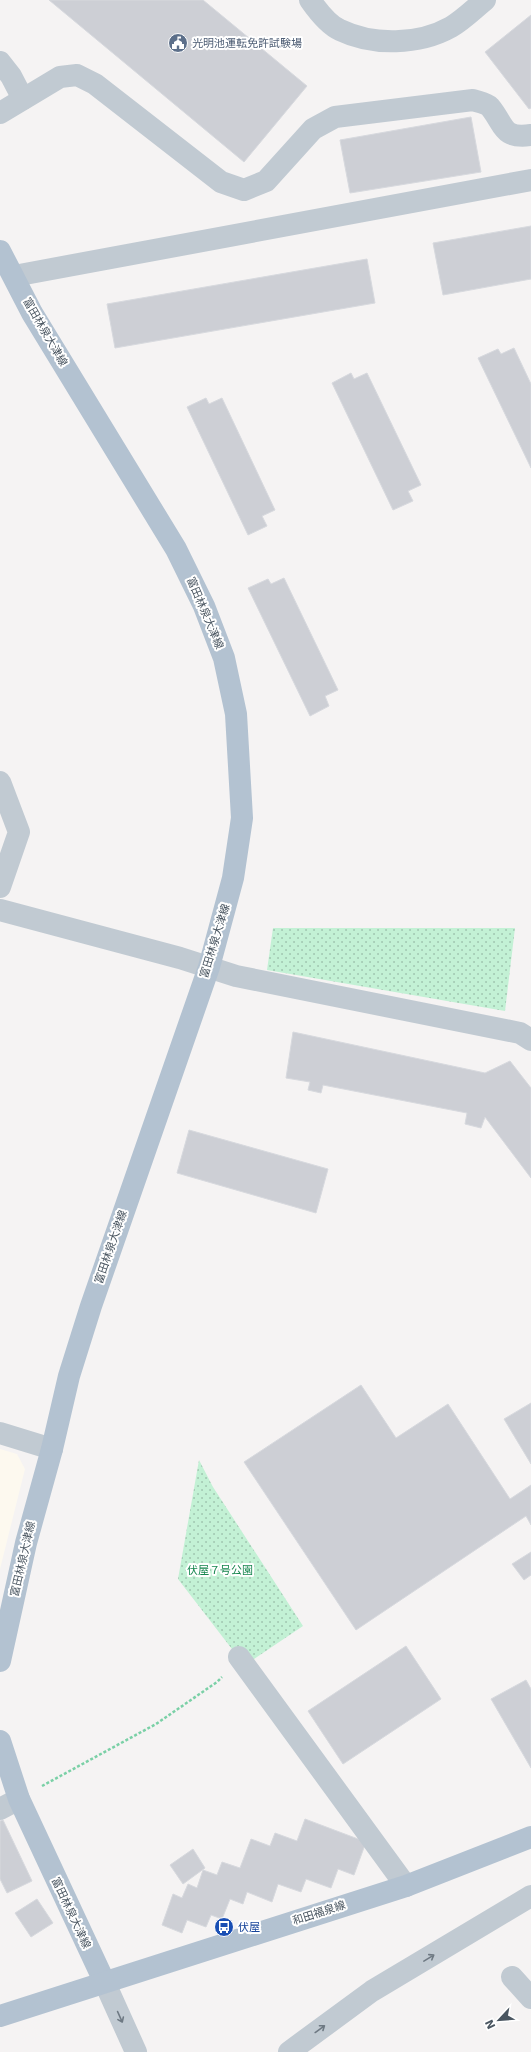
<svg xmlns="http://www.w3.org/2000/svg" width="531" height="2052" font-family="'DejaVu Sans','Noto Sans JP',sans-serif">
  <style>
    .commercial { fill: #fdf9ef }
    .park { fill: url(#park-dots) }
    .building { fill: #cdcfd5; stroke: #d7d9de }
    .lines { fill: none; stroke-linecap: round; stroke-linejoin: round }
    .path { stroke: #7ad0a6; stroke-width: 2.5; stroke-dasharray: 3 2; stroke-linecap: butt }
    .minor { stroke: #c1cad2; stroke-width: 22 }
    .major { stroke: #b3c2d1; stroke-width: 22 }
    .oneway { stroke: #6e7983 }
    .labels { text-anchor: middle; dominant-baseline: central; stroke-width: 4; stroke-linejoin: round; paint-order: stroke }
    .service-label { font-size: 11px; fill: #4e5e75; stroke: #fff; text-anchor: start }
    .street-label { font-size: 11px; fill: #4a5661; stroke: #fff }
    .park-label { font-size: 11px; fill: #17864f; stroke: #fff }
    .transit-label { font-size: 11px; fill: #164399; stroke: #fff; text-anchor: start }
  </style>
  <defs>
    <pattern id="park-dots" width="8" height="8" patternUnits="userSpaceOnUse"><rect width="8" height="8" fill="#c3f1d5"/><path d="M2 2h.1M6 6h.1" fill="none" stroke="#a0c6b0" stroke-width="1.8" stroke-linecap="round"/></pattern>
  </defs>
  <rect width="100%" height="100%" fill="#f5f3f3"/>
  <!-- commercial -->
  <polygon class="commercial" points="0,1449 17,1454 25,1469 0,1569"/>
  <!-- park -->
  <g class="park">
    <polygon points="273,928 515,928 505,1011 267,970"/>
    <polygon points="199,1460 213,1487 303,1626 251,1661 235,1653 178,1579"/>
  </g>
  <!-- building -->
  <g class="building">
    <polygon points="49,0 203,0 307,86 244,162"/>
    <polygon points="531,15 531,108 529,109 485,52"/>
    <polygon points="471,117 481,172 350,193 340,140"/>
    <polygon points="531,226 531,279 443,295 433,243"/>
    <polygon points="367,259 375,303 115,348 107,304"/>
    <polygon points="514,348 531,384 531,468 478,358 498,349 501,354"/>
    <polygon points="351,373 354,379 367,373 421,485 408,491 413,501 393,510 332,383"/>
    <polygon points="206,398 209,404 222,398 275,510 262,516 267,526 248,535 187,407"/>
    <polygon points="284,578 338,690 325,696 329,706 310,716 248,588 268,579 271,584"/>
    <polygon points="293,1032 485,1073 510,1061 531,1088 531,1178 485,1117 481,1128 465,1124 467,1113 323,1085 321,1093 308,1090 310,1082 286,1078"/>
    <polygon points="189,1130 328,1169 316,1213 177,1173"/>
    <polygon points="361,1385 396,1438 448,1404 510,1499 531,1485 531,1525 526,1516 356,1630 244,1462"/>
    <polygon points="531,1403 531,1464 504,1419"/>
    <polygon points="531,1552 531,1575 524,1580 512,1564"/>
    <polygon points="406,1646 441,1699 343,1764 308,1711"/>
    <polygon points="526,1680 531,1689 531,1768 491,1699"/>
    <polygon points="305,1819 366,1842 354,1875 338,1869 331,1888 306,1879 301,1892 278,1884 272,1902 247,1892 243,1904 230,1899 222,1919 211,1915 206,1927 187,1920 182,1933 162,1925 173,1894 182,1898 188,1884 197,1888 203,1870 217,1875 222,1862 240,1868 251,1839 270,1846 275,1833 297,1841"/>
    <polygon points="3,1820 32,1881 7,1893 0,1879 0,1821"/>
    <polygon points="193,1849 205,1868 183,1884 170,1865"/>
    <polygon points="37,1899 53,1923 31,1937 15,1913"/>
  </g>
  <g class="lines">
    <!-- path -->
    <polyline class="path" points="42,1786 156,1724 217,1682 222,1677"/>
    <!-- minor -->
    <g class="minor">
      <path d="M310,0C317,10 328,25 340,30C373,46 419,45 451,27C463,20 474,9 485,0"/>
      <polyline points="0,62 11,76 23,99"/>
      <path d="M0,113L60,77L77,75L95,84L221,182L244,190L266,181L313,129L335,117L473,100C478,102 486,103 490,107C505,125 501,139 531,135"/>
      <polyline points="14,276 531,180"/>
      <polyline points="0,782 19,832 0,887"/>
      <polyline points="0,910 180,958 236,976 520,1033 531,1040"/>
      <polyline points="0,1433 52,1449"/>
      <polyline points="239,1657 406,1886"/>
      <polyline points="0,1809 19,1799"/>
      <polyline points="512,1977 531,1998"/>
      <polyline points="104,1981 136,2052"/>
      <polyline points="289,2052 372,1991 531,1896"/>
    </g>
    <!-- major -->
    <g class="major">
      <polyline points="0,251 32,313 176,549 204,606 224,658 236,714 242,818 233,878 209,967 91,1306 69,1376 52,1449 26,1543 0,1661"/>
      <polyline points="0,1741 19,1799 104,1981"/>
      <polyline points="0,2016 406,1886 531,1837"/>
    </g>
  </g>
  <!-- one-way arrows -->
  <defs><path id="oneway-shaft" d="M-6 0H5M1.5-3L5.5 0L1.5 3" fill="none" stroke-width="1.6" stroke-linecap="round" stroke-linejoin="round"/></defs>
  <g class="oneway">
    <use href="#oneway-shaft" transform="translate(429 1958) rotate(-31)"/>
    <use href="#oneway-shaft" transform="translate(120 2017) rotate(66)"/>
    <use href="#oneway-shaft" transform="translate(320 2029) rotate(-36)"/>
  </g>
  <!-- icons -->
  <defs>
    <symbol id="civic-disc" viewBox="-11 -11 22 22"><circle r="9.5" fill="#5c6f8a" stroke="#fff"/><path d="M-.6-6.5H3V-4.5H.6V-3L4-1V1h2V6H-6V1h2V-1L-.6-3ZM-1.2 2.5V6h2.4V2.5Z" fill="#fff"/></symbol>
    <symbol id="bus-disc" viewBox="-11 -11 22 22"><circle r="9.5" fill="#1a4fb4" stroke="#fff"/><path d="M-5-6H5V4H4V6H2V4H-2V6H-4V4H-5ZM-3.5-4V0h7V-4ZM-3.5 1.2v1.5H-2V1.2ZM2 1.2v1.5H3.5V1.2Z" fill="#fff"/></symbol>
  </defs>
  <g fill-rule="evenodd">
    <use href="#civic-disc" x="167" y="32" width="22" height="22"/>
    <use href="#bus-disc" x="213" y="1916" width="22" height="22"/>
  </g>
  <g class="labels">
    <!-- service labels -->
    <g class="service-label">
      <text x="192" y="43">光明池運転免許試験場</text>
    </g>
    <!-- street labels -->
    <g class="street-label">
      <text transform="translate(45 332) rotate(60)">富田林泉大津線</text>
      <text transform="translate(205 613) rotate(67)">富田林泉大津線</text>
      <text transform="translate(215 941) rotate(-73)">富田林泉大津線</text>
      <text transform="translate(111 1247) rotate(-71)">富田林泉大津線</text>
      <text transform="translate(23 1559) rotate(-77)">富田林泉大津線</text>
      <text transform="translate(71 1913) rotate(65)">富田林泉大津線</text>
      <text transform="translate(319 1913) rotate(-18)">和田福泉線</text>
    </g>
    <!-- park labels -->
    <g class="park-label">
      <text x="220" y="1570">伏屋７号公園</text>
    </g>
    <!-- transit labels -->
    <g class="transit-label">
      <text x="238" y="1927">伏屋</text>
    </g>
  </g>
  <!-- north arrow -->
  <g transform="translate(499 2020) rotate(244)" stroke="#ffffff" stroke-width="3" paint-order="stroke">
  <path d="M0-3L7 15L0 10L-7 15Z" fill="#4a5661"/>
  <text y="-6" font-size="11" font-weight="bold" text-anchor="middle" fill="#4a5661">N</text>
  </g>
</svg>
